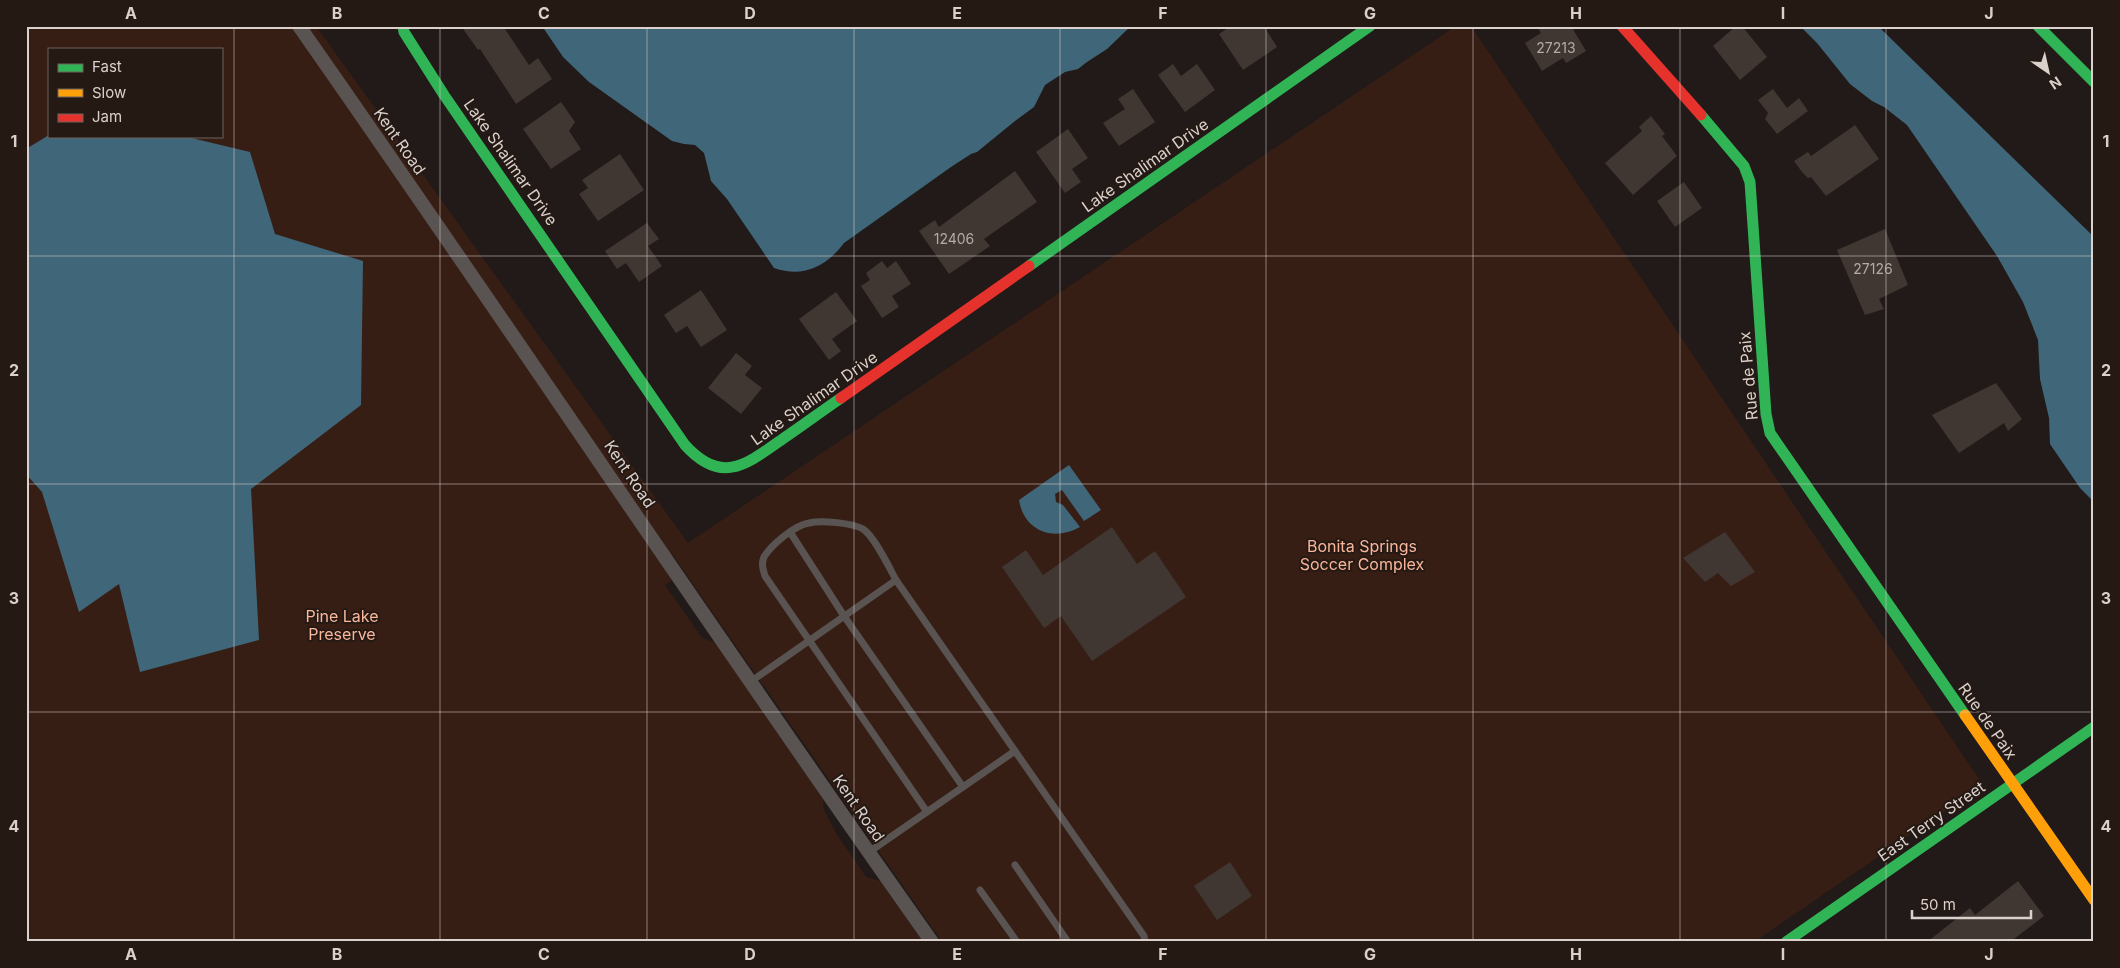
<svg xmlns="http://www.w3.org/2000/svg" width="2120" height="968" font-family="Inter,sans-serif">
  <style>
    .green { fill: #371e15; fill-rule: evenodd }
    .water { fill: #406679 }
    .building { fill: #403632 }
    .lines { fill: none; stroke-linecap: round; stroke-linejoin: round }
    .lane { stroke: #595452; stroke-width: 7 }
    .street { stroke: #595452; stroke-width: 14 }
    .fast { stroke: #30b455; stroke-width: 11 }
    .slow { stroke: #ff9f0a; stroke-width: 11 }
    .jam { stroke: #e5322d; stroke-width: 11 }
    .grid { fill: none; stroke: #dad1cd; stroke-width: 1; stroke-opacity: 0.55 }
    .labels { text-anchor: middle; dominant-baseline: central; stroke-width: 4; stroke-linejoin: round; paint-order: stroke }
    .number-label { font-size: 14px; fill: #b4aaa6 }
    .street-label { font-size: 16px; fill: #dad1cd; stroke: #251914 }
    .park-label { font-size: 16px; fill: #fab59a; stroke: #251914 }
    .neatline { fill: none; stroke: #dad1cd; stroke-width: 2 }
    .grid-label { font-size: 16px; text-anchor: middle; font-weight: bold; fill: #dad1cd }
  </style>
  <rect width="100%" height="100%" fill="#211a18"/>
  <!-- green -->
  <path class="green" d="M26,26H316L688,543L1456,26H1471L1983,785L1754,942H942L672,554L667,558L678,575L665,585L702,638L729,647L821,780L824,810L836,833L866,877L887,883L933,942H26ZM49,49H221V136H49Z"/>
  <!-- water -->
  <g class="water">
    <path d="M542,26H1131L1107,49L1087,62L1078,69L1065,72L1045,85L1034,107L1015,121L977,152L971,154L951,167L844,243C826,267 803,278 774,268L727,199L711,181L704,153L695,145L684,144L672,141L589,82L563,57Z"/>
    <polygon points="1800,26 1878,26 2094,237 2094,502 2080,488 2050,444 2049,418 2040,379 2038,340 2023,302 1997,256 1907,125 1884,107 1872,101 1850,84 1817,43"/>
    <polygon points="49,135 49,136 183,136 250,152 275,234 363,261 361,405 251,489 259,640 140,672 119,584 79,612 42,492 26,474 26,149"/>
    <path d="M1069,465L1101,510L1084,521L1062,490L1055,494L1056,502L1063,505L1080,527C1053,542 1024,531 1019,500Z"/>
  </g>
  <!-- building -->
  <g class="building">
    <polygon points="461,26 503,26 529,65 538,58 552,79 516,104 480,49 478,50"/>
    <polygon points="1231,26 1264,26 1277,47 1243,70 1219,34"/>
    <polygon points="1537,26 1571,26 1586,51 1566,63 1563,58 1542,71 1525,43 1541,33"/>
    <polygon points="1736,26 1742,26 1767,57 1740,80 1713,46"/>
    <polygon points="1173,64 1181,76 1197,64 1215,90 1185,112 1158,75"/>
    <polygon points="1133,89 1155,122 1119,146 1103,123 1125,109 1118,99"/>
    <polygon points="1773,89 1787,108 1799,98 1808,111 1777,134 1765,119 1768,113 1758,100"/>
    <polygon points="561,102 575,122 569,131 581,149 551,169 523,129"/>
    <polygon points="1651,116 1665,134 1662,136 1677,156 1633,195 1605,163 1642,131 1639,127"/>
    <polygon points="1855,125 1879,159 1826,196 1811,177 1808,178 1802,172 1794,161 1808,152 1811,156"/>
    <polygon points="1068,129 1088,158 1072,169 1081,182 1065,193 1036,152"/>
    <polygon points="620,154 644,190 598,221 579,194 588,188 582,180"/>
    <polygon points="1015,171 1037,202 984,239 990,246 949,274 919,231 935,220 939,227"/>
    <polygon points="1684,182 1702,208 1675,227 1657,201"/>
    <polygon points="647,223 659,239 648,246 662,266 639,282 626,263 617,269 605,251"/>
    <polygon points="1885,229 1908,285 1879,299 1884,309 1865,315 1837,250"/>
    <polygon points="882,261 887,268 896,261 911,284 892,296 899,307 882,318 861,286 870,280 866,273"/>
    <polygon points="701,290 727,330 701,347 687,326 676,333 664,315"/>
    <polygon points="836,292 857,321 832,339 841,351 829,360 799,319"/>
    <polygon points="736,353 752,366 745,375 762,388 741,414 708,388"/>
    <polygon points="1996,383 2022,419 2008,431 2004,423 1959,453 1932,415"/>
    <polygon points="1112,527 1137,564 1155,551 1186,597 1092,661 1061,616 1044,628 1002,567 1026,550 1043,575"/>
    <polygon points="1725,532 1755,572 1731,586 1718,573 1705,582 1683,558"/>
    <polygon points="1230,862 1252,896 1217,920 1194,886"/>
    <polygon points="2018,881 2044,916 2010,942 1927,942 1970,908 1975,915"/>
  </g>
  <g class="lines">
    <!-- lane -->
    <g class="lane">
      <polyline points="790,532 844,616 963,787"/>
      <path d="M896,580C889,567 874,536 863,529C853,523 821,520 809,523C795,525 771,545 764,557C761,564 763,569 765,576L927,812"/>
      <polyline points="750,682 896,580 1015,751 869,852"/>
      <polyline points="1015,751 1144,936 1145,942"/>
      <polyline points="1015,865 1068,942"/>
      <polyline points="980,890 1017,942"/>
    </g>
    <!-- street -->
    <path class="street" d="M299,26C512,330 717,639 932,942"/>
    <!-- fast -->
    <g class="fast">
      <path d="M403,26L404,32L444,95L685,445C722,486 747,464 784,438C803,425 822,411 841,398"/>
      <polyline points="2038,26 2094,82"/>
      <polyline points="1701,115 1744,166 1750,182 1766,414 1770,433 1965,715"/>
      <polyline points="1029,266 1370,26"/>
      <polyline points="1786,942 2094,727"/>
    </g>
    <!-- slow -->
    <polyline class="slow" points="1965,715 2094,900"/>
    <!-- jam -->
    <g class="jam">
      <polyline points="1622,26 1701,115"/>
      <polyline points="841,398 1029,266"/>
    </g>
  </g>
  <!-- grid -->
  <path class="grid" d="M234,26V942M440,26V942M647,26V942M854,26V942M1060,26V942M1266,26V942M1473,26V942M1680,26V942M1886,26V942M26,256H2094M26,484H2094M26,712H2094"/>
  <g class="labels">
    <!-- number labels -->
    <g class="number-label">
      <text x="1556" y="47">27213</text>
      <text x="954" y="238">12406</text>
      <text x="1873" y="268">27126</text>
    </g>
    <!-- street labels -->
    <g class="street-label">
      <text transform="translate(400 141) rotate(55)">Kent Road</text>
      <text transform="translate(511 162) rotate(55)">Lake Shalimar Drive</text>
      <text transform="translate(1145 165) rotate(-35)">Lake Shalimar Drive</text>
      <text transform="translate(1748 376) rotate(-95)">Rue de Paix</text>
      <text transform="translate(814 398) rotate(-35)">Lake Shalimar Drive</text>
      <text transform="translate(630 474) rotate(56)">Kent Road</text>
      <text transform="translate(1988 721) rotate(55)">Rue de Paix</text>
      <text transform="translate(859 808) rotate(55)">Kent Road</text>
      <text transform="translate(1931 821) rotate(-35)">East Terry Street</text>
    </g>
    <!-- park labels -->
    <g class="park-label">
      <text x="1362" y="546">Bonita Springs<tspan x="1362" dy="18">Soccer Complex</tspan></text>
      <text x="342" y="616">Pine Lake<tspan x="342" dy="18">Preserve</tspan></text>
    </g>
  </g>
  <!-- border -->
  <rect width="2120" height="968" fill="none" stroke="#251914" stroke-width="55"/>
  <!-- legend -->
  <rect x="48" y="48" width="175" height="90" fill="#251914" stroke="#6d635e"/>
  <rect x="58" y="64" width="25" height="8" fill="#30b455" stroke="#6d635e"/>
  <text x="92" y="72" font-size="15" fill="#dad1cd">Fast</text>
  <rect x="58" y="89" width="25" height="8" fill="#ff9f0a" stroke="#6d635e"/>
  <text x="92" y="98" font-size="15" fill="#dad1cd">Slow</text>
  <rect x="58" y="114" width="25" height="8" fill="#e5322d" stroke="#6d635e"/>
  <text x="92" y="122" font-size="15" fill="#dad1cd">Jam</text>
  <!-- north arrow -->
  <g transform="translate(2048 72) rotate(146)" stroke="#251914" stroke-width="4" paint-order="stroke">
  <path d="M0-4L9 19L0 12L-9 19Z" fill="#dad1cd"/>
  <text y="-8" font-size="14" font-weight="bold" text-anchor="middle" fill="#dad1cd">N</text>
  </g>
  <!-- scale -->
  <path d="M1912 910v8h119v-8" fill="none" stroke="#dad1cd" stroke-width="2.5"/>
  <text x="1920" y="910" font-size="15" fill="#dad1cd" stroke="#251914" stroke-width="4" paint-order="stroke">50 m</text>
  <rect x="28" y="28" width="2064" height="912" class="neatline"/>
  <g class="grid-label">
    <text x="131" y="19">A</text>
    <text x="337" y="19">B</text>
    <text x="544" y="19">C</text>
    <text x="750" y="19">D</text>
    <text x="957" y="19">E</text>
    <text x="1163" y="19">F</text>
    <text x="1370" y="19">G</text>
    <text x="1576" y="19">H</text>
    <text x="1783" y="19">I</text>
    <text x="1989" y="19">J</text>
    <text x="14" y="147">1</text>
    <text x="2106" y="147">1</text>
    <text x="14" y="376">2</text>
    <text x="2106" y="376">2</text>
    <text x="14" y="604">3</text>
    <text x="2106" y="604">3</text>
    <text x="14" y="832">4</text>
    <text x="2106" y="832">4</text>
    <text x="131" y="960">A</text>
    <text x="337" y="960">B</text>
    <text x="544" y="960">C</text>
    <text x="750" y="960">D</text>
    <text x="957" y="960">E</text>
    <text x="1163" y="960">F</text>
    <text x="1370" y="960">G</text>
    <text x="1576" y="960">H</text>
    <text x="1783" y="960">I</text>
    <text x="1989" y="960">J</text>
  </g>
</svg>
